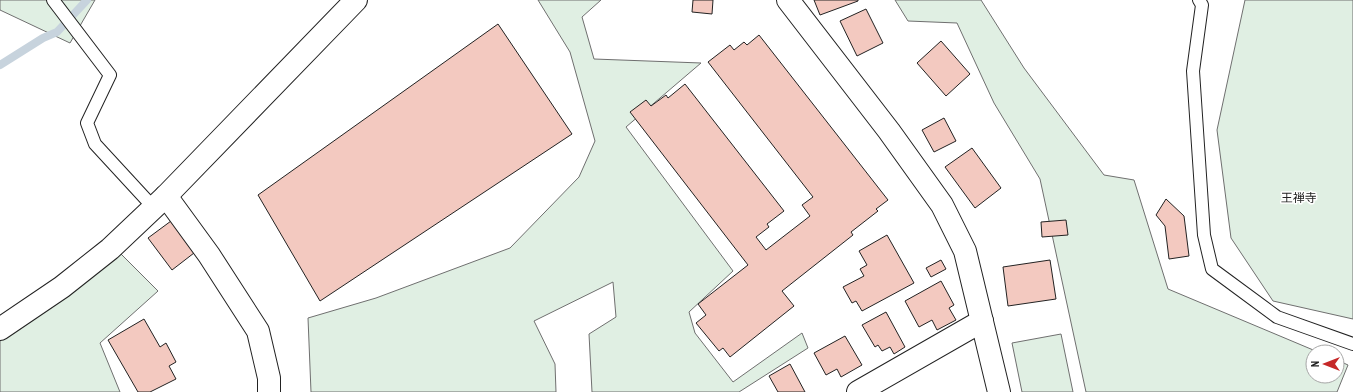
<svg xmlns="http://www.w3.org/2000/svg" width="1353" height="392" font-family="'Archivo Narrow','Noto Sans JP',sans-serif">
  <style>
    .green { fill: #e0efe3; stroke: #6f6f6f }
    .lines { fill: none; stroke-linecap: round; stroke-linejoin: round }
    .stream { stroke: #c7d3dd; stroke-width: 8 }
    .building { fill: #f3c9c0; stroke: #222 }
    .service-casing { stroke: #222; stroke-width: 14 }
    .minor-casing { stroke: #222; stroke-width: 24 }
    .tertiary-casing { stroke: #222; stroke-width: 24 }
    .service { stroke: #fff; stroke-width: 12 }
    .minor { stroke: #fff; stroke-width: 22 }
    .tertiary { stroke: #fff; stroke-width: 22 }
    .labels { text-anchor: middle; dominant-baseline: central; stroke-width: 3; stroke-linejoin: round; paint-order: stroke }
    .neighbourhood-label { font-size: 12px; fill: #222; stroke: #fff }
  </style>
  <rect width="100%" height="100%" fill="#fff"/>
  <!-- green -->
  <g class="green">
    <polygon points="0,0 95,0 70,43 0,10"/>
    <polygon points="538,0 601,0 582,17 594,59 701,63 626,127 733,271 689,312 695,333 733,382 802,333 808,348 739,392 592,392 589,334 616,317 613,282 534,321 555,364 556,392 311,392 308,318 376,298 510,248 579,177 595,141 570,52"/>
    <polygon points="895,0 981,0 1024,68 1104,175 1134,180 1168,289 1318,352 1313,352 1313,376 1337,376 1337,360 1348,365 1337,392 1086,392 1040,179 994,103 957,23 908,21"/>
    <polygon points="1245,0 1353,0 1353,319 1273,301 1231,238 1217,130"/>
    <polygon points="119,252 158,291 100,343 120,392 0,392 0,341"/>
    <polygon points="1061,334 1073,392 1022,392 1012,343"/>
  </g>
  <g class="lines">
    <!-- stream -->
    <polyline class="stream" points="0,65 43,38 57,32 87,0"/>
  </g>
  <!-- building -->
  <g class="building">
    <polygon points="693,0 713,0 712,14 692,12"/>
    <polygon points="814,0 858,0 858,1 820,15"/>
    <polygon points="866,9 883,43 857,56 840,21"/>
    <polygon points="498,24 572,134 320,301 258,195"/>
    <polygon points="759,35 888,200 876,209 878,211 851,232 853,235 782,291 794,306 730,357 723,348 719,351 696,323 706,315 698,304 748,265 630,112 646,100 651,106 666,95 668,98 685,84 784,211 767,224 769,227 756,237 766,250 810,216 802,205 813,197 708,62 730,45 734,50 744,42 747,45"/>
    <polygon points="941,41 970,74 946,96 917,63"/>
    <polygon points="944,118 956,141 934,152 922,130"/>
    <polygon points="972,148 1001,188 975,208 945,167"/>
    <polygon points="1166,199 1184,216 1189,256 1169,259 1165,226 1156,215"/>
    <polygon points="1066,220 1068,235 1042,237 1041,222"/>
    <polygon points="171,221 194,253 172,270 148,238"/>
    <polygon points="887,235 914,283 862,311 856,301 852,303 843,287 864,276 860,269 867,265 859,251"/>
    <polygon points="941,260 946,269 931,277 926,268"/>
    <polygon points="1050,260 1056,299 1008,306 1003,267"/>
    <polygon points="941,281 954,305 949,308 956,320 937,330 932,320 919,327 905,301"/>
    <polygon points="886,312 905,347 894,354 890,347 882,351 878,345 875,347 862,325"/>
    <polygon points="144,319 160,347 166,343 176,362 169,366 176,379 150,392 138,392 108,340"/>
    <polygon points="845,336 862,365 841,377 837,369 826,375 814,353"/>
    <polygon points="790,364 805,392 778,392 769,376"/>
  </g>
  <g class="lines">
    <defs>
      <g id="service">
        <polyline points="53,0 110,75 87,123 95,144 154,208"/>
        <polyline points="1199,0 1202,5 1193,71 1204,235 1212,269 1277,317 1353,344"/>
      </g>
      <g id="minor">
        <polyline points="166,196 209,255 258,331 269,378 269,392"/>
        <polyline points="858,392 982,321"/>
      </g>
      <g id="tertiary">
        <polyline points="788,0 889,131 942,205 965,251 999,392"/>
        <polyline points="0,329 62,287 110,249 166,196 356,0"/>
      </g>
    </defs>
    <!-- service casing -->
    <use href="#service" class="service-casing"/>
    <!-- minor casing -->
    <use href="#minor" class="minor-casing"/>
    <!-- tertiary casing -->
    <use href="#tertiary" class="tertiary-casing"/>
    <!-- service -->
    <use href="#service" class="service"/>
    <!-- minor -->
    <use href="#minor" class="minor"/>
    <!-- tertiary -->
    <use href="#tertiary" class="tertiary"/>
  </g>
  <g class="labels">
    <!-- neighbourhood labels -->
    <g class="neighbourhood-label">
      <text x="1299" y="198">王禅寺</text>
    </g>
  </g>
  <!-- north arrow -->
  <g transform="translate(1325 364) rotate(270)"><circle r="19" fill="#ffffff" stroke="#a7a7a7"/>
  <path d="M0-3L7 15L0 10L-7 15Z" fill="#c62828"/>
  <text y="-6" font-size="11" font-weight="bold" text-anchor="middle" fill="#222222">N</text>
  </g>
</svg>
